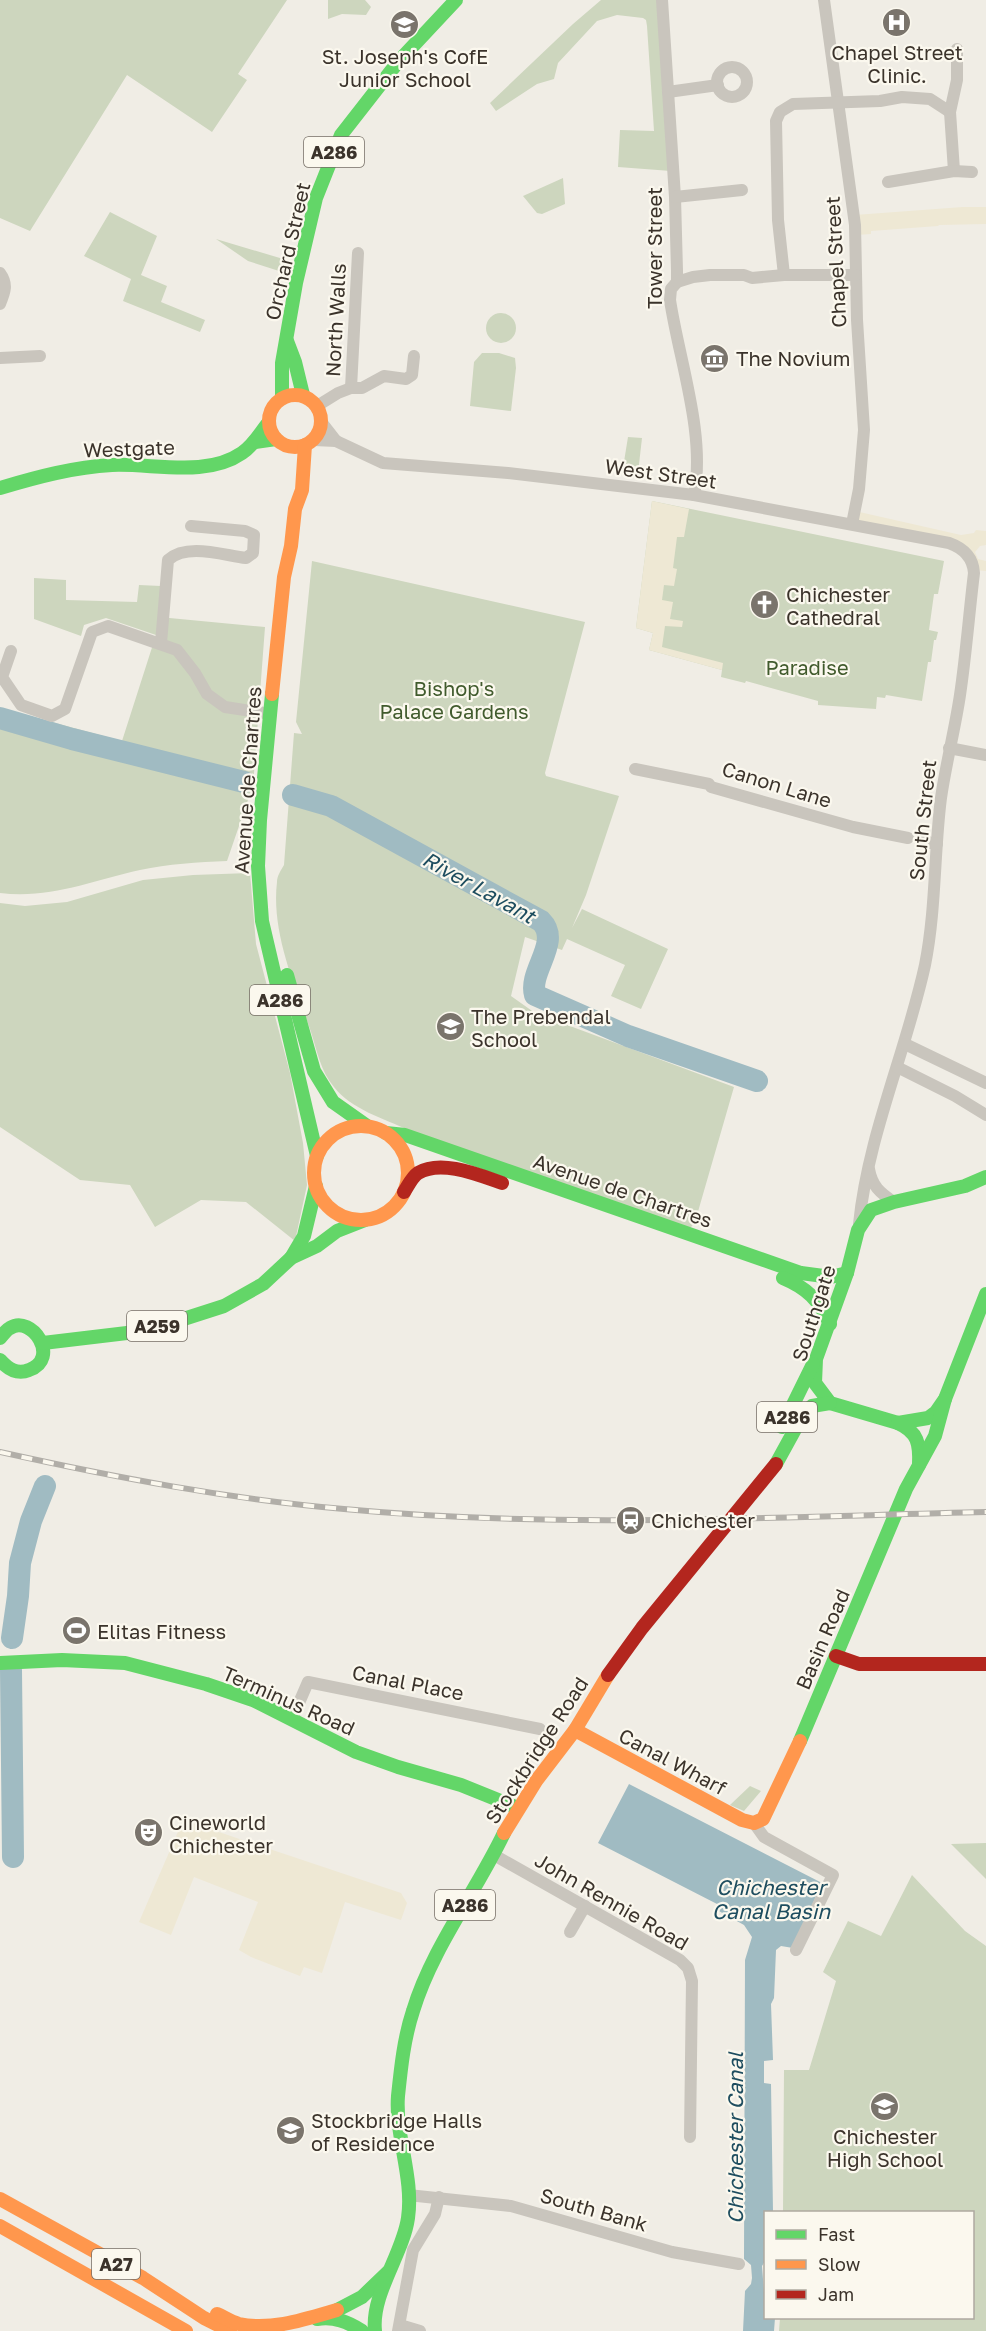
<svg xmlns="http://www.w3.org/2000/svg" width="986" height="2331" font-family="'Golos Text',sans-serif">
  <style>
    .green { fill: #cdd6be }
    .plaza { fill: #eee8d4 }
    .water { fill: #a0bbc2 }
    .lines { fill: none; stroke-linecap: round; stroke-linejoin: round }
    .stream { stroke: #a0bbc2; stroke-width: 4 }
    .river { stroke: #a0bbc2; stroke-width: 22 }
    .street { stroke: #c9c5bd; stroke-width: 12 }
    .fast { stroke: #63d668; stroke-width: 14 }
    .slow { stroke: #ff974d; stroke-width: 14 }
    .jam { stroke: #b3261e; stroke-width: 14 }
    .rail-casing { stroke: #b1aea8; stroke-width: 6 }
    .rail { stroke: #fbf8ee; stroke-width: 4; stroke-dasharray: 11; stroke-linecap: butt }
    .labels { text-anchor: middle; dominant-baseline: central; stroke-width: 4.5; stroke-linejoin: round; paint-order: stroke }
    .shield { fill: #fbf8ee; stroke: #756e66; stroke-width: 1.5 }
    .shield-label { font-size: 18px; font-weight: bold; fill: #3b332b }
    .poi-label { font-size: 20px; fill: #3b332b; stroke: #fbf8ee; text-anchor: start }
    .street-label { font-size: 20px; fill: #3b332b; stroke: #fbf8ee }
    .park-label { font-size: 20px; fill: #415b2d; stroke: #fbf8ee }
    .water-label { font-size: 21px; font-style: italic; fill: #1e4d5f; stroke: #fbf8ee }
  </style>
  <rect width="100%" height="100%" fill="#f0ede5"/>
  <!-- green -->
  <g class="green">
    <polygon points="0,0 287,0 238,74 247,80 212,132 127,75 30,231 0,218"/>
    <polygon points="328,0 365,0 371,7 366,15 342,14 328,19"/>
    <polygon points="601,0 659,0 671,171 618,167 620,130 654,131 647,26 646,20 643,18 617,15 597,21 558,63 554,79 537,84 496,111 490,103 573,24"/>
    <polygon points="563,178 565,204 542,214 537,213 523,196"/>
    <polygon points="110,212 157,236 141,275 167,286 161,302 205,320 200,332 123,301 131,279 84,256"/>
    <polygon points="216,239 290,261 279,271 248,261"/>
    <circle cx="501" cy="328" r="15"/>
    <polygon points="482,353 499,353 515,358 516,368 511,411 470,406 474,362"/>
    <polygon points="628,437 642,438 638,473 622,474"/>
    <polygon points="652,501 944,561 938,594 934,594 929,630 938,632 936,640 934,640 931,662 928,662 922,701 886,695 885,698 877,697 876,709 818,705 818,701 746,681 745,683 721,677 722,670 649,650 653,633 636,628"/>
    <path d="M312,561L585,622L545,773L546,776L619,796L586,895L572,928L582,909L668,949L641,1009L611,996L625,965L567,939L562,950L525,937L511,996L535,1013L734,1087L695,1222L688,1231L409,1130C384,1119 351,1109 334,1087C321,1072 317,1051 311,1032C295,986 271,932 277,882C277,876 281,870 284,865L294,733L302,734L296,722Z"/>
    <path d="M34,578L66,580V600L137,602L139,585L161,586L159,617L265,627L254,773L251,791L227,861C198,862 168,864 140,870C91,881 50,899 0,893V708L122,741L156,635L106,618L84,625L81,636L34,619Z"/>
    <polygon points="250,873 256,944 290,1073 303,1143 307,1185 295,1241 246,1202 201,1200 155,1227 130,1185 80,1180 0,1127 0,903 25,906 67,902 143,880 193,875"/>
    <polygon points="750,1786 761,1791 744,1811 730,1805"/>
    <polygon points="986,1843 986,1879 951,1844"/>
    <polygon points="912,1875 965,1931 986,1946 986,2331 779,2331 780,2318 972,2318 972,2212 783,2212 784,2070 809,2070 836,1981 823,1972 848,1921 881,1936"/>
  </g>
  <!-- plaza -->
  <g class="plaza">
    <polygon points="963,207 986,207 986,224 939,225 938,226 871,231 871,234 856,235 855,215"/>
    <polygon points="652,501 689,509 684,537 677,537 673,568 677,569 674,586 664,585 662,600 673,602 670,619 683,621 682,627 665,626 662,647 723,663 722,670 649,650 653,633 636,628"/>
    <polygon points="855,511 961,535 974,533 976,530 986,531 986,545 980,546 975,552 978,559 986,561 986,571 974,570 965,552 852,524"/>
    <polygon points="183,1820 401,1893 407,1903 401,1920 345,1902 322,1973 304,1967 300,1976 251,1957 239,1950 258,1902 194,1877 171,1935 139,1922"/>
  </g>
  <!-- water -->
  <polygon class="water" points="629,1784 822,1883 793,1948 781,1946 776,1950 774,1998 771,2004 773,2060 764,2061 764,2083 771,2084 773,2212 766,2212 765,2261 762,2266 766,2318 775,2318 774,2331 743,2331 745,2291 751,2284 752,2278 751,2265 744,2259 745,1960 752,1937 744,1925 717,1910 719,1905 598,1843"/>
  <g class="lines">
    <!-- stream -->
    <polyline class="stream" points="755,1084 757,1081"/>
    <!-- river -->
    <g class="river">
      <polyline points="0,718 72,739 244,782"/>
      <path d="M293,795L331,806L541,921C562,942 528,971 535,995L628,1036L757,1081"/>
      <polyline points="12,1638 18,1596 20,1563 31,1521 45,1486"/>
      <polyline points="11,1670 13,1857"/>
    </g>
    <!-- street -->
    <g class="street">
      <path d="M662,0L675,197L677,271V282L671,289L670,300C679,360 706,435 694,495"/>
      <polyline points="824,0 855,225 857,320 864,430 859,489 852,524"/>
      <circle cx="732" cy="82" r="15"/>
      <polyline points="668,92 718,85"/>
      <polyline points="954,171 950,112 957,80 957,49"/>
      <polyline points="888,182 954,171 972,172"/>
      <polyline points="675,197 742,190"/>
      <path d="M0,273C8,284 5,292 0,304"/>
      <polyline points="784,275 778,220 776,121 780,112 793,104 880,101 902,97 930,99 950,112"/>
      <polyline points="677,282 693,277 710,275 744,275 752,278 784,275 856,275"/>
      <polyline points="0,358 40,356"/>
      <polyline points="351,388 358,253"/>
      <polyline points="317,406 338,393 351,388 362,388 384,376 406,379 412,375 414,356"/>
      <polyline points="322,423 336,441"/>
      <path d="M314,440L336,441L383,463L508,473L694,495L949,543C963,548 973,557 974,573C969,614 966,655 960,695C955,729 946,763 941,798C934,853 936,910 925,965C906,1052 868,1135 859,1224"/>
      <path d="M161,643L168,560C187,543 222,555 246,558L253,553L254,535L245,531L191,526"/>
      <polyline points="11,651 2,677 21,705 52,716 65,709 92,632 108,626 177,650 195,673 207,694 225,707 271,714"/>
      <polyline points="949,748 986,755"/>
      <polyline points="635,769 709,784 711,787 853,827 908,838"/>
      <polyline points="921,841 937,844"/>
      <polyline points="905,1044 986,1083"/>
      <polyline points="897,1067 955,1096 986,1115"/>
      <path d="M869,1169C872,1186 880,1193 894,1202"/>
      <polyline points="292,1719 308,1682 540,1729"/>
      <polyline points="754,1823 764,1837 833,1875 796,1950"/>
      <polyline points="494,1855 680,1960 688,1968 692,1981 690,2137"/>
      <polyline points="570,1932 585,1906"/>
      <polyline points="408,2195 511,2206 672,2252 739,2264"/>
      <polyline points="400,2325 420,2331"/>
      <polyline points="398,2331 413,2250 435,2214 439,2197"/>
    </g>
    <!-- fast -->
    <g class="fast">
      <polyline points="287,341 295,362 303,395"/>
      <polyline points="282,398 282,363 296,283 316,198 341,135 398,62 456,0"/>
      <polyline points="255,442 276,439"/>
      <path d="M0,488C37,477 74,467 112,465C153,463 206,478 242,453C254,445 260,433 269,422"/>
      <polyline points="272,694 260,820 258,866 262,921 317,1156"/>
      <polyline points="287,975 314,1071 333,1102 367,1126"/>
      <polyline points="386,1133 405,1135 801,1273 831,1277 847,1273"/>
      <polyline points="986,1177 965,1186 894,1202 871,1210 858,1230 847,1273 816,1359 815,1383 830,1403 898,1423 928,1418 936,1412 945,1399 986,1294"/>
      <polyline points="291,1258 304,1236 316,1186"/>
      <path d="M783,1278C807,1288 819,1300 830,1324"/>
      <path d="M0,1338C3,1335 6,1330 10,1328C32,1314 61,1359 29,1370C17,1375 8,1369 0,1360"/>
      <polyline points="43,1343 127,1333 168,1324 224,1306 263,1284 291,1258 317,1246 337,1231 365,1220"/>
      <path d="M898,1423C918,1432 920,1444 919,1465"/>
      <polyline points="782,1427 813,1364"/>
      <polyline points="776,1464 804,1413 812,1406 830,1403"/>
      <polyline points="0,1663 62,1660 125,1663 206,1684 253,1700 356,1752 398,1767 461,1785 518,1808"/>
      <polyline points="800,1741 906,1489 935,1436 945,1399"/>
      <polyline points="324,2317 362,2297 388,2272"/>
      <path d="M317,2319C334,2316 348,2322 362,2331"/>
      <path d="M375,2331C371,2294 403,2254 408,2218C414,2178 395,2136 398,2096C401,2067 404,2038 413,2011C432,1948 476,1892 504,1833"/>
    </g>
    <!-- slow -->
    <g class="slow">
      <circle cx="295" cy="421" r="26"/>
      <polyline points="272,694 284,577 291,546 295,509 302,490 305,445"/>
      <circle cx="361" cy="1173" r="47"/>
      <polyline points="575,1730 742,1820 754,1823 763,1819 800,1741"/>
      <polyline points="504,1833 536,1781 575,1730 608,1675"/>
      <polyline points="0,2199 143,2278 204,2318 230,2331"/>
      <polyline points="0,2226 186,2331"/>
      <path d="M217,2314C224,2317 231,2322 239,2324C271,2331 306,2319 337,2310"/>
    </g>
    <!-- jam -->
    <g class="jam">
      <path d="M404,1192C408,1186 412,1177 418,1173C441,1159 479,1175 502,1183"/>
      <polyline points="836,1656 859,1664 986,1664"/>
      <polyline points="608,1675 642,1628 776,1464"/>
    </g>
    <defs>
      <path id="rail" d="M0,1452C113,1477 228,1499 344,1509C557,1529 772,1517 986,1512"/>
    </defs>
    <!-- rail casing -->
    <use href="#rail" class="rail-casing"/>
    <!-- rail -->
    <use href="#rail" class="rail"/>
  </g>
  <!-- icons -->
  <defs>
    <symbol id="hospital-disc" viewBox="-11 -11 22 22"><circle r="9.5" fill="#7a746c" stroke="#fbf8ee"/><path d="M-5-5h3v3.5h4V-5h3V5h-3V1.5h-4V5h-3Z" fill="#fff"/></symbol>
    <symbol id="school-disc" viewBox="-11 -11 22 22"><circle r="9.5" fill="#7a746c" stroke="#fbf8ee"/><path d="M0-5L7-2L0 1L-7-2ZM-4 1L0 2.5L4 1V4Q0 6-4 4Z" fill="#fff"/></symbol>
    <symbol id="museum-disc" viewBox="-11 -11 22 22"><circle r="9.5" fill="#7a746c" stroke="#fbf8ee"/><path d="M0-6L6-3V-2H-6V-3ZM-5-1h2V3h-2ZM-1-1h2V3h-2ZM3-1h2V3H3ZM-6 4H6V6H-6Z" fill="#fff"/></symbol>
    <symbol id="church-disc" viewBox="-11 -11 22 22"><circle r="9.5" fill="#7a746c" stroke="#fbf8ee"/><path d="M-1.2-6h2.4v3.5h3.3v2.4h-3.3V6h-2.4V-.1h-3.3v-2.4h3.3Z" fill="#fff"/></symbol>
    <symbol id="station-disc" viewBox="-11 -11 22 22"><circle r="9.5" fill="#7a746c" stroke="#fbf8ee"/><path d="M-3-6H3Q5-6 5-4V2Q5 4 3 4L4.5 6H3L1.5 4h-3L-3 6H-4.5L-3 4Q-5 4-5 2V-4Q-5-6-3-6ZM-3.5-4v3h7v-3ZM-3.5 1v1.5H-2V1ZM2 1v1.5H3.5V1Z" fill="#fff"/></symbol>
    <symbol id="stadium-disc" viewBox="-11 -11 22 22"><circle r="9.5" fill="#7a746c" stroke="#fbf8ee"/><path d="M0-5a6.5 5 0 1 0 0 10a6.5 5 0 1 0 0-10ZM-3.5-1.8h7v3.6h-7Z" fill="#fff"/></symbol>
    <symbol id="theatre-disc" viewBox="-11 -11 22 22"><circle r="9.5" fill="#7a746c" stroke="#fbf8ee"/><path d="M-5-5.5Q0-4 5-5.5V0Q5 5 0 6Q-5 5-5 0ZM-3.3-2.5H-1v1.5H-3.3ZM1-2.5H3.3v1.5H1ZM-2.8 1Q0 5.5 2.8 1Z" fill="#fff"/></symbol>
    <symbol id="university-disc" viewBox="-11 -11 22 22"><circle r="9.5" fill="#7a746c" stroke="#fbf8ee"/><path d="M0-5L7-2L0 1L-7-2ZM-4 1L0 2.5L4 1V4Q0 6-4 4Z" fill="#fff"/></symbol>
  </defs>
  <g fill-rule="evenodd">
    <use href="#hospital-disc" x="880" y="6" width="33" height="33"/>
    <use href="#school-disc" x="388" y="8" width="33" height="33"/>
    <use href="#museum-disc" x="698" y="342" width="33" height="33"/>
    <use href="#church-disc" x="748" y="588" width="33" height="33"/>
    <use href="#school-disc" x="434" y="1010" width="33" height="33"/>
    <use href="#station-disc" x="614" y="1504" width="33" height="33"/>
    <use href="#stadium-disc" x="60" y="1614" width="33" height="33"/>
    <use href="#theatre-disc" x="132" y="1816" width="33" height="33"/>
    <use href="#school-disc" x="868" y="2090" width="33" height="33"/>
    <use href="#university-disc" x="274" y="2114" width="33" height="33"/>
  </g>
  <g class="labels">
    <!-- shield labels -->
    <g class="shield">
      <rect x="304" y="137" width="60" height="30" rx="4.5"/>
      <rect x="250" y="985" width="60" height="30" rx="4.5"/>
      <rect x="127" y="1311" width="60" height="30" rx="4.5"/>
      <rect x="757" y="1402" width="60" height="30" rx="4.5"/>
      <rect x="435" y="1890" width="60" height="30" rx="4.5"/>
      <rect x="92" y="2249" width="48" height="30" rx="4.5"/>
    </g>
    <g class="shield-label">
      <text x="334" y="152">A286</text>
      <text x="280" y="1000">A286</text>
      <text x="157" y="1326">A259</text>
      <text x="787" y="1417">A286</text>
      <text x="465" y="1905">A286</text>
      <text x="116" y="2264">A27</text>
    </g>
    <!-- poi labels -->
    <g class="poi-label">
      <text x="897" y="52" text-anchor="middle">Chapel Street<tspan x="897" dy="23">Clinic.</tspan></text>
      <text x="405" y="56" text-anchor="middle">St. Joseph's CofE<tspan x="405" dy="23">Junior School</tspan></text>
      <text x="736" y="358">The Novium</text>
      <text x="786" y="594">Chichester<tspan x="786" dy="23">Cathedral</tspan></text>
      <text x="471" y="1016">The Prebendal<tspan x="471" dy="23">School</tspan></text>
      <text x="651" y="1520">Chichester</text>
      <text x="97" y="1631">Elitas Fitness</text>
      <text x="169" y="1822">Cineworld<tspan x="169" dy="23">Chichester</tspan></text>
      <text x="311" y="2120">Stockbridge Halls<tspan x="311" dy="23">of Residence</tspan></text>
      <text x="885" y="2136" text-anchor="middle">Chichester<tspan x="885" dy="23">High School</tspan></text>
    </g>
    <!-- street labels -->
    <g class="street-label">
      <text transform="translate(654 248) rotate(-90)">Tower Street</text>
      <text transform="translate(287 251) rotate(-77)">Orchard Street</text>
      <text transform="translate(835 262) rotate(-93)">Chapel Street</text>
      <text transform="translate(335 320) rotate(-87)">North Walls</text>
      <text transform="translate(129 448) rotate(-2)">Westgate</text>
      <text transform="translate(661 473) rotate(8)">West Street</text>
      <text transform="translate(247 780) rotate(-86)">Avenue de Chartres</text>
      <text transform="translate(777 784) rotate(17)">Canon Lane</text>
      <text transform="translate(922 820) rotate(-84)">South Street</text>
      <text transform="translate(623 1190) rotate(19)">Avenue de Chartres</text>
      <text transform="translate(813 1313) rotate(-72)">Southgate</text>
      <text transform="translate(822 1639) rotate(-67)">Basin Road</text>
      <text transform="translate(408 1682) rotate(11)">Canal Place</text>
      <text transform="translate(289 1700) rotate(24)">Terminus Road</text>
      <text transform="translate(536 1750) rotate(-57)">Stockbridge Road</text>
      <text transform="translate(673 1761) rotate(28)">Canal Wharf</text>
      <text transform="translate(612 1901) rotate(30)">John Rennie Road</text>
      <text transform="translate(594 2209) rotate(16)">South Bank</text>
    </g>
    <!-- park labels -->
    <g class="park-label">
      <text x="807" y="667">Paradise</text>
      <text x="454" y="688">Bishop's<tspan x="454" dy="23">Palace Gardens</tspan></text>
    </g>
    <!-- water labels -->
    <g class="water-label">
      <text transform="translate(479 887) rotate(29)">River Lavant</text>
      <text x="771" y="1887">Chichester<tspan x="771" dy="24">Canal Basin</tspan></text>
      <text transform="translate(735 2138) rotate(-90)">Chichester Canal</text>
    </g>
  </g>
  <!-- legend -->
  <rect x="764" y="2211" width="210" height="108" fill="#fbf8ee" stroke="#aea9a0" stroke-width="1.5"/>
  <rect x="776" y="2230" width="30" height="9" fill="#63d668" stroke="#aea9a0" stroke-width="1.5"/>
  <text x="818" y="2241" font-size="18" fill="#3b332b">Fast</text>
  <rect x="776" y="2260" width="30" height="9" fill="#ff974d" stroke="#aea9a0" stroke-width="1.5"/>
  <text x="818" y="2271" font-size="18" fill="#3b332b">Slow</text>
  <rect x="776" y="2290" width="30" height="9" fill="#b3261e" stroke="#aea9a0" stroke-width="1.5"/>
  <text x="818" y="2301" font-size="18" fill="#3b332b">Jam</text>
</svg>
